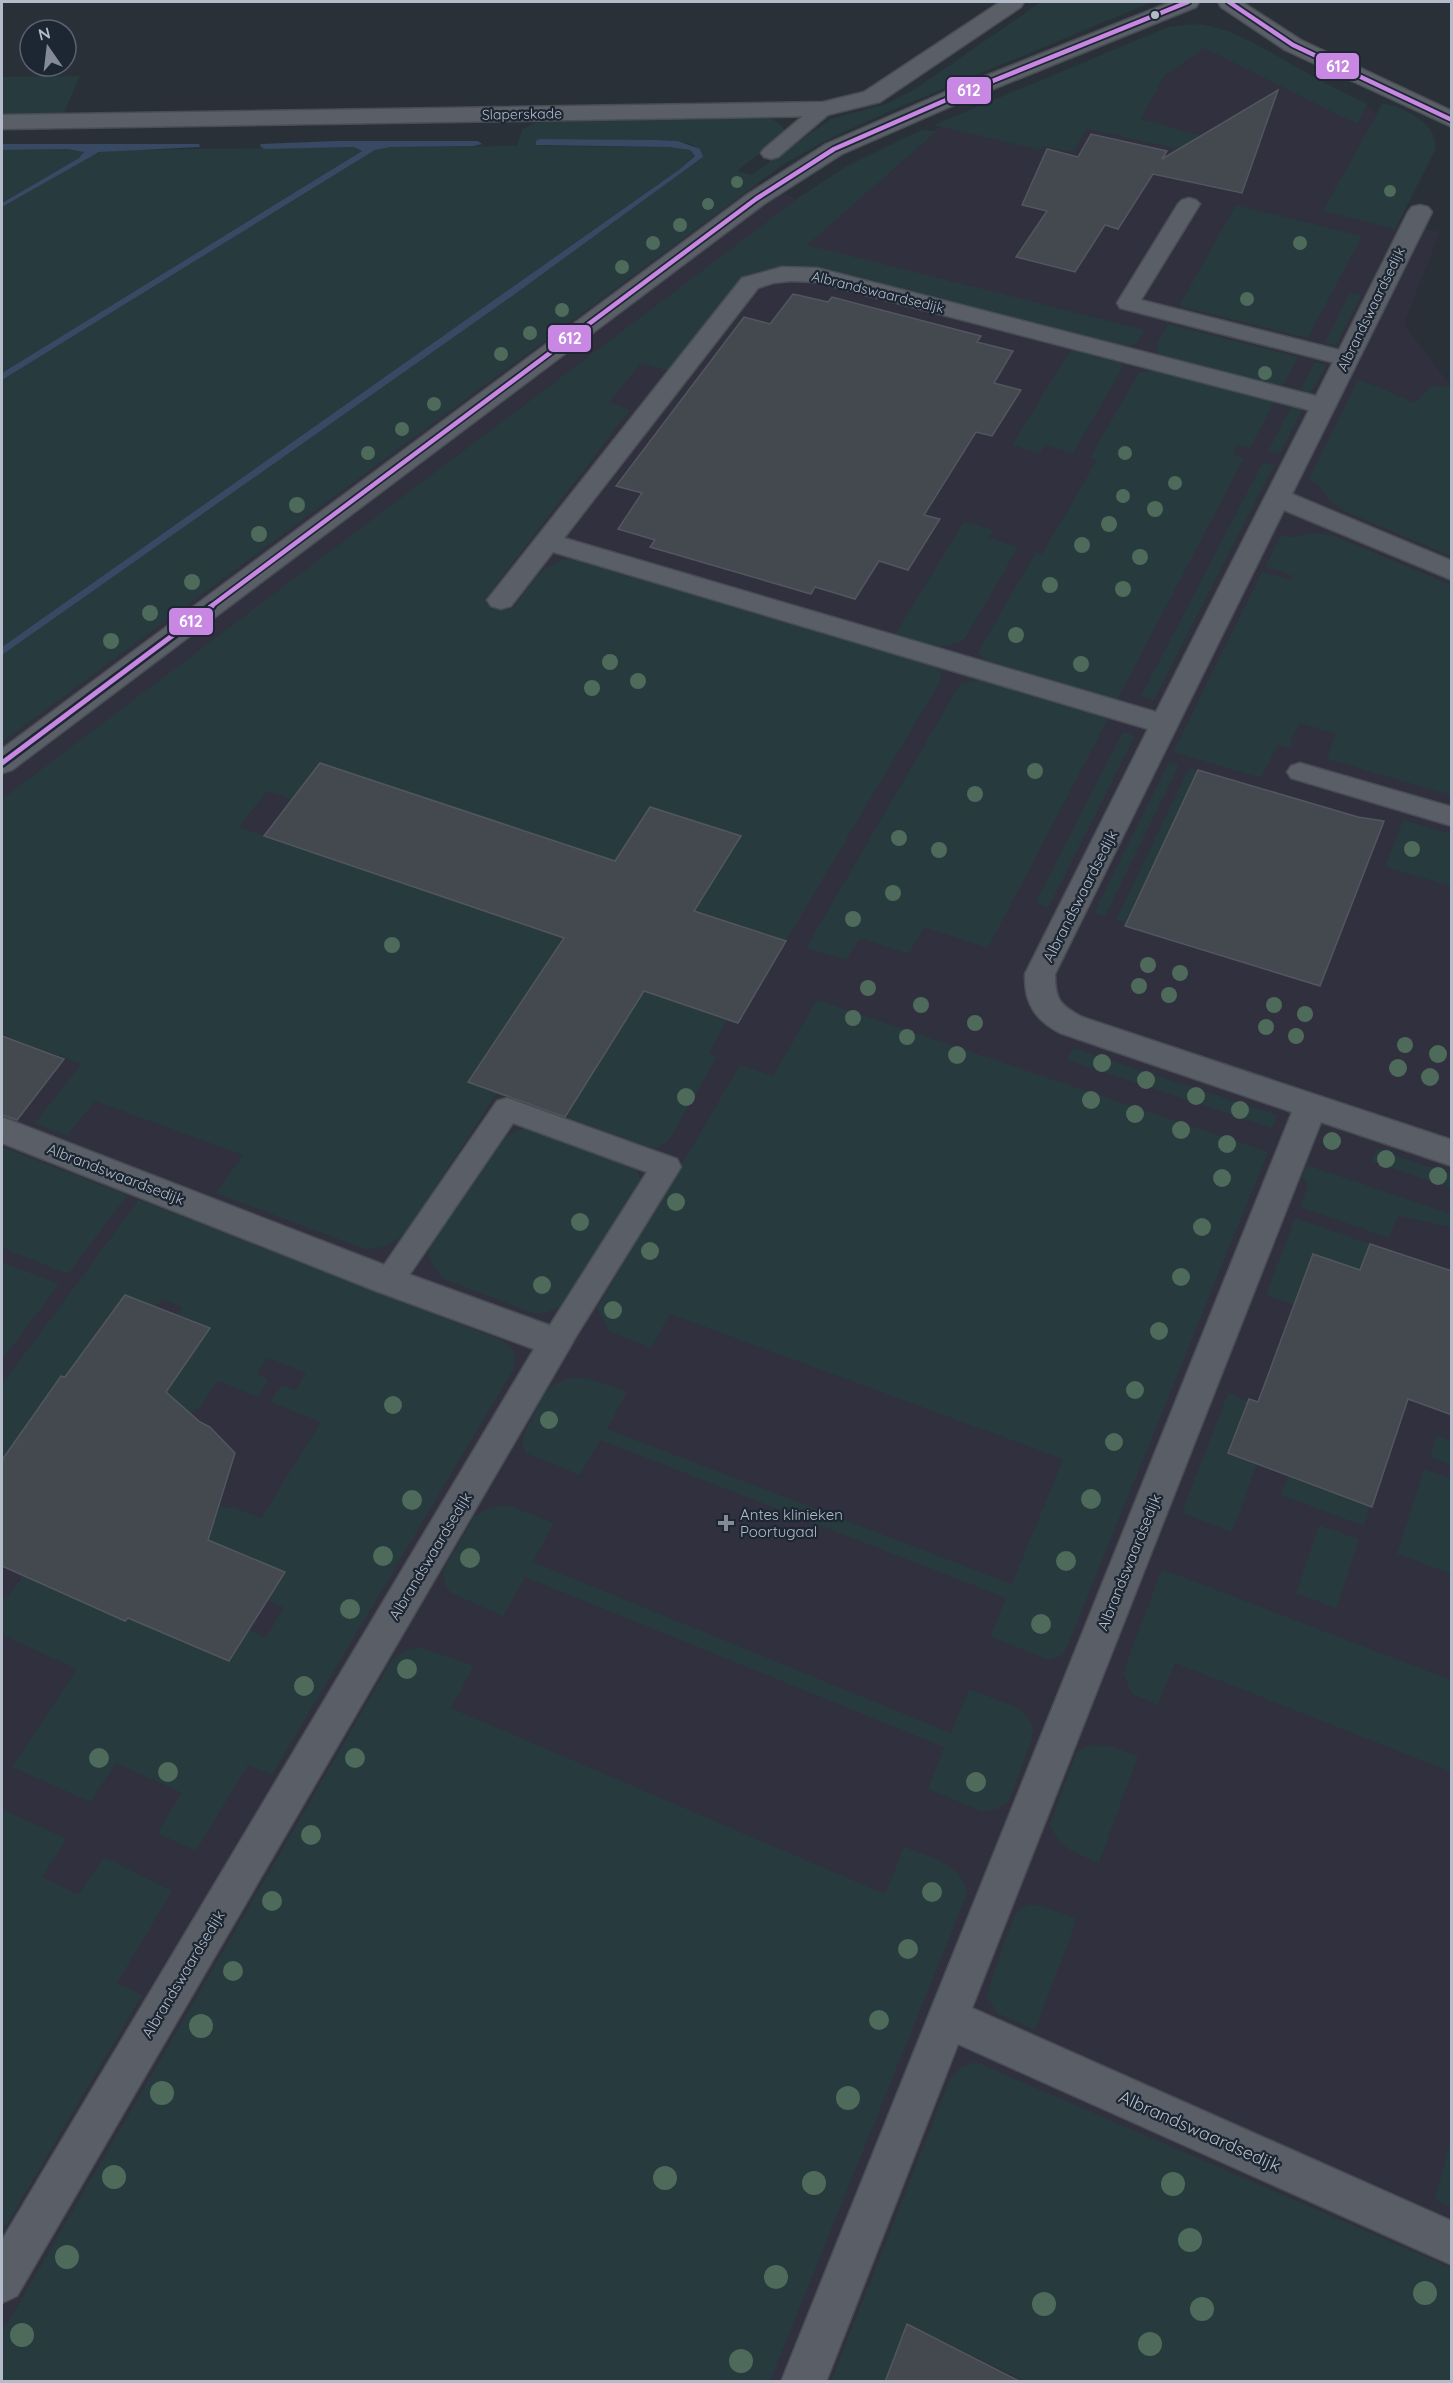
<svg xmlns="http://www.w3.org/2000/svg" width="1453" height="2383" font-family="Quicksand,sans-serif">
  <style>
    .medical { fill: #31303e }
    .green { fill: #273a3e }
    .water { fill: #384963 }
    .building { fill: #444950; stroke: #52575f; stroke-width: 1.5 }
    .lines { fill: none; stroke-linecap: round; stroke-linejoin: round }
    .lane-casing { stroke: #484c53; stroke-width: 3 }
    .street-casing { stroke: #484c53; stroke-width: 3 }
    .lane { fill: #5a5e66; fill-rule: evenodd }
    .street { fill: #5a5e66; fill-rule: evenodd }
    .bus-1-far1-casing { stroke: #1d2633; stroke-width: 8 }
    .bus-1-casing { stroke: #1d2633; stroke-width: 10 }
    .bus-1-far1 { stroke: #c787e3; stroke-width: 4.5 }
    .bus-1 { stroke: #c787e3; stroke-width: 5 }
    .tree { fill: #4e6a5a }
    .bus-dot { fill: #b4bcc9; stroke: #1d2633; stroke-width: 2 }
    .poi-dot { fill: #848b96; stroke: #1d2633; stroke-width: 2 }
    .labels { text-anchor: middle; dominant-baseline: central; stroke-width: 4.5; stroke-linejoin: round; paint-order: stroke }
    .far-street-label { font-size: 14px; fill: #b4bcc9; stroke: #1d2633 }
    .street-label { font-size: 15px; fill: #b4bcc9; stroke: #1d2633 }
    .poi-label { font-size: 15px; fill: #b4bcc9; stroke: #1d2633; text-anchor: start }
    .near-street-label { font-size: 18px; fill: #b4bcc9; stroke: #1d2633 }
    .line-badge { stroke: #1d2633; stroke-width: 2 }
    .badge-label { font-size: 16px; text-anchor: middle; font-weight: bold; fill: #fff }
  </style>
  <rect width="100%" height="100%" fill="#2a3038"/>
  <!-- medical -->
  <polygon class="medical" points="1160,34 1250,45 1392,121 1389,220 1440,232 1404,324 1452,388 1451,2381 2,2381 2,665 703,164 801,200 920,136"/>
  <!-- green -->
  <g class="green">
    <path d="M1041,2H1152L888,112L829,139L784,164L2,742V655L515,294L703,157L692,144L678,141L539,139L541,146L669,147L690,150L695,155L680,169L2,647V380L375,150L391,147L517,146L522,130L540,120L757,115C770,118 778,119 785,131L782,136L737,171L751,175L831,119L886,104L915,89Z"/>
    <path d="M1192,24C1232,26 1263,49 1298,68C1321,81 1344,93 1368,104L1357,124L1205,48L1164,76L1141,119L1206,137L1194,152L1087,129L1073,152L1044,146L1041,150L934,125L1168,27Z"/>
    <polygon points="80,76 63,115 2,116 2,77"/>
    <path d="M1383,103C1404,107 1440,125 1435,150L1395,229L1323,211Z"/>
    <path d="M921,130L937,131L807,245L1145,330L1137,343L1125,347L808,268L786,267L753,275L670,371L641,363L609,403L630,410L485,599L513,608C532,583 544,558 579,558L931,662L940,673L941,680L786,941L694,911L740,836L650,808L589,900L593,854L320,763L300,788L315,807L267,791L239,827L542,930L576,919L468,1082L497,1093L404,1235L386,1246L367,1250L216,1193L243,1155L95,1101L67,1136L35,1123L81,1064L2,1035V799L801,196L847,166Z"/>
    <polygon points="354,147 362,151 2,373 2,207 91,156 106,150"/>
    <polygon points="68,149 85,151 84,155 2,203 2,150"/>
    <polygon points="1236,205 1362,236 1308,338 1179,306"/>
    <polygon points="1350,293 1361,296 1336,345 1325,343"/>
    <polygon points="1168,324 1298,357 1281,389 1164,357 1158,353 1156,345"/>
    <polygon points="1072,348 1119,360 1123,367 1073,453 1045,445 1040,453 1012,445"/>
    <polygon points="1315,362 1326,365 1310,395 1299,393"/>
    <polygon points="1157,369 1275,401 1250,448 1238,445 1234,455 1244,458 1116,702 987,662 978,652 1036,552 1042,554 1097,460 1090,457 1139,373"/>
    <polygon points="1358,380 1380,387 1414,403 1431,386 1451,387 1451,556 1346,512 1329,500 1317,483 1308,481"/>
    <polygon points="1292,405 1303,408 1280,454 1268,451"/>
    <polygon points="1263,462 1274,465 1154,700 1141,696"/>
    <polygon points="964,522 993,530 989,538 1018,547 965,638 958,643 936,648 894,636"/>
    <polygon points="1313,533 1334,536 1451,585 1451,795 1327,759 1336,734 1300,723 1290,741 1293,743 1290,749 1278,745 1261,778 1173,752 1262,572 1291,580 1293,576 1265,567 1281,535 1290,537"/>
    <polygon points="975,680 990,680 1109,717 988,948 924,927 909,954 860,938 846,960 806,948 960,684"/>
    <polygon points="1123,732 1135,736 1048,908 1035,903"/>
    <polygon points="1169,762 1179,765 1105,916 1094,913"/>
    <polygon points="1189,768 1198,771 1126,922 1116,920"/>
    <polygon points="1403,820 1451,834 1451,886 1385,867"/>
    <polygon points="644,991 727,1020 709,1053 717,1057 669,1140 657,1148 649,1147 565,1117"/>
    <path d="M817,1000L1268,1152L1064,1654L1050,1660L990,1637L1006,1598L600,1440L580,1475L526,1453C519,1440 525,1431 532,1419C537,1409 543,1394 551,1387C573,1368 605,1384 627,1392L607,1429L1012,1584L1063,1459L670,1314L651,1348L609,1331L597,1308L740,1065L773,1076Z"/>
    <polygon points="1073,1048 1277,1115 1272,1128 1067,1060"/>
    <path d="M522,1129H531L625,1161L637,1171L642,1184L564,1306L545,1313H533L446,1280C433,1270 426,1258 431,1241L504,1136Z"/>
    <polygon points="2,1147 127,1195 68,1274 2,1248"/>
    <polygon points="1377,1149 1451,1174 1451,1188 1371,1161"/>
    <polygon points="1307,1165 1451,1214 1451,1227 1398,1216 1389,1238 1300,1207 1308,1185 1302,1177"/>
    <polygon points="139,1200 499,1339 511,1347 516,1357 513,1370 272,1775 248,1765 196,1851 157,1833 182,1793 116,1763 90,1802 12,1767 77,1669 2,1635 2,1598 6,1599 25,1573 125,1620 128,1618 229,1661 249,1630 266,1637 284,1608 267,1600 185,1530 218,1506 235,1508 261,1518 321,1422 270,1402 282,1385 295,1390 306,1373 268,1358 257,1374 269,1380 258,1397 218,1381 201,1406 191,1414 152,1413 210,1329 177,1316 183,1308 162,1299 156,1307 125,1295 65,1377 61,1376 2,1464 2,1384"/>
    <polygon points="1295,1218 1370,1244 1360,1270 1313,1254 1294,1305 1266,1295"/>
    <polygon points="2,1262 59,1284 2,1360"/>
    <polygon points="1228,1393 1248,1401 1228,1453 1257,1464 1232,1532 1182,1513"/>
    <polygon points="1437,1436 1451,1441 1451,1465 1430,1457"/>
    <polygon points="1424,1469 1451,1479 1451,1574 1397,1554"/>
    <polygon points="1288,1476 1370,1506 1364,1526 1281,1495"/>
    <polygon points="508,1505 554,1523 533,1562 951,1733 969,1689 1018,1708 1030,1720 1033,1727 1032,1739 1009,1800 998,1809 983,1812 928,1789 944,1747 525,1577 503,1616 451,1593 445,1585 443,1571 474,1517 487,1509"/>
    <polygon points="1319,1525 1359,1539 1336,1608 1296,1593"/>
    <polygon points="1162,1569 1451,1680 1451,1772 1175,1663 1158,1705 1132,1694 1123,1673"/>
    <path d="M420,1647L474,1666L451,1708L885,1894L904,1847C929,1857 963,1863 967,1894L770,2381H2V2333L392,1660L403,1651Z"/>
    <path d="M1091,1745L1113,1747L1138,1756L1099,1863C1076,1853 1058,1848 1050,1824L1077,1751Z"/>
    <polygon points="2,1809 67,1839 42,1877 78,1895 105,1857 172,1891 117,1983 142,1995 2,2232"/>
    <polygon points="1030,1905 1039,1905 1077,1919 1035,2030 997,2013 986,1995 1014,1916 1021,1908"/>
    <polygon points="976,2062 1451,2268 1451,2381 1025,2381 907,2324 885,2381 831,2382 950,2079 961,2067"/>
    <polygon points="1451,2139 1451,2207 1435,2200"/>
  </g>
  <!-- water -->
  <g class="water">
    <polygon points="539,139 655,140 678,141 700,149 703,157 515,294 2,655 2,647 680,169 695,156 690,150 669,147 536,145 536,141"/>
    <polygon points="336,141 478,141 482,144 474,146 391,147 375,150 2,380 2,373 362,151 354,147 264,149 260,146 261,144"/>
    <polygon points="2,144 199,144 200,147 99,152 2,207 2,203 79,158 84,152 68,149 2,150"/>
  </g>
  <!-- building -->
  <g class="building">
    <polygon points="1278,90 1242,193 1153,174 1118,229 1105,225 1075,272 1016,257 1047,211 1022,205 1047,149 1078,157 1091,134 1167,151 1162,159"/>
    <polygon points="793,294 828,302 832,297 981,336 977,342 1013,351 994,383 1021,390 992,436 976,432 924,515 940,519 908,570 879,561 855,599 815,587 811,594 650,547 655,540 618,529 642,493 616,486 744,317 770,324"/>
    <polygon points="320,763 615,861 650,807 741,836 694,911 786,941 738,1023 644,991 565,1117 468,1082 564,938 264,836"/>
    <polygon points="1198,770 1358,817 1384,821 1320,986 1125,926"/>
    <polygon points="2,1036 64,1059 17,1120 2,1115"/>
    <polygon points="1370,1244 1452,1271 1452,1415 1408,1399 1372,1507 1228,1453 1249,1399 1258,1402 1313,1254 1360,1270"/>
    <polygon points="125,1295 210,1328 166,1392 200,1422 210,1427 235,1453 208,1540 285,1572 229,1661 128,1618 125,1621 2,1566 2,1460 61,1376 65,1377"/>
    <polygon points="907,2324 1021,2382 885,2382"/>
  </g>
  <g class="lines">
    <defs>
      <g id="lane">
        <polygon points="823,103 830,105 833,109 830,113 778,157 771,159 764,157 761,153 764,149 816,105"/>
        <polygon points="1189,198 1196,200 1200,204 1141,300 1355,354 1358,359 1355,364 1347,366 1120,308 1117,303 1178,204 1182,200"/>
        <polygon points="1300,763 1452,807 1452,826 1291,778 1287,772 1291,766"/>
        <polygon points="507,1098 677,1159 681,1167 567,1351 556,1355 545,1351 540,1342 545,1333 647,1172 513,1123 399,1290 388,1294 377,1290 373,1281 497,1101"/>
      </g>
      <g id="street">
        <polygon points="1000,2 1024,2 1021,7 880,102 823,116 2,129 2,115 823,102 864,92"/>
        <polygon points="1171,2 1199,2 1196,7 961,102 842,154 764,204 12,770 2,773 2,749 748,194 826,144 945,92"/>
        <polygon points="1218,2 1242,2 1301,40 1452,111 1452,127 1285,50 1221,7"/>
        <path d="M1420,205L1428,207L1432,212L1292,494L1452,561V580L1284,510L1055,974C1055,1000 1060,1005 1082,1017L1452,1140V1166L1321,1122L972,2008L1452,2221V2265L958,2044L826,2382H781L1292,1112L1060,1033C1035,1020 1024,1003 1025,974L1148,729L553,552L511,606L501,609L491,606L487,600L742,278L782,267L817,268L1316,396L1408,212L1412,207ZM791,281L816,282L1309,410L1156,712L564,538L758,288L773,283Z"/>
        <polygon points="2,1117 400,1271 568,1332 573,1342 17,2296 2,2303 2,2240 534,1349 376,1291 2,1143"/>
      </g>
    </defs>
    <!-- lane casing -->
    <use href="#lane" class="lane-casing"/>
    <!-- street casing -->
    <use href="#street" class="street-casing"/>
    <!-- lane -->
    <use href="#lane" class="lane"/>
    <!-- street -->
    <use href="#street" class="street"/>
    <defs>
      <g id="bus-1-far1">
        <polyline points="1229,2 1293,45 1452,120"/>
        <polyline points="210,607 756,199 834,149 953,97 1188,2"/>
      </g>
      <polyline id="bus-1" points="2,763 212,606"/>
    </defs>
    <!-- bus-1-far1 casing -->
    <use href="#bus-1-far1" class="bus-1-far1-casing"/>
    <!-- bus-1 casing -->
    <use href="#bus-1" class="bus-1-casing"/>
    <!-- bus-1-far1 -->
    <use href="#bus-1-far1" class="bus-1-far1"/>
    <!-- bus-1 -->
    <use href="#bus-1" class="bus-1"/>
  </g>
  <!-- trees -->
  <g class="tree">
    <circle cx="737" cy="182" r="6"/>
    <circle cx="1390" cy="191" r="6"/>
    <circle cx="708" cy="204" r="6"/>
    <circle cx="680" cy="225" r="7"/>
    <circle cx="653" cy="243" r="7"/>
    <circle cx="1300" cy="243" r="7"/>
    <circle cx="622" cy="267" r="7"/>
    <circle cx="1247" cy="299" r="7"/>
    <circle cx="562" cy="310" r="7"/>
    <circle cx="530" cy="333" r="7"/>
    <circle cx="501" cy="354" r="7"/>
    <circle cx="1265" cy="373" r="7"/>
    <circle cx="434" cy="404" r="7"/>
    <circle cx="402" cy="429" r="7"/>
    <circle cx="368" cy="453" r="7"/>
    <circle cx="1125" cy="453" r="7"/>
    <circle cx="1175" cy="483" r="7"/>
    <circle cx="1123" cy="496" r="7"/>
    <circle cx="297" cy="505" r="8"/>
    <circle cx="1155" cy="509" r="8"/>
    <circle cx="1109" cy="524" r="8"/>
    <circle cx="259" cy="534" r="8"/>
    <circle cx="1082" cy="545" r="8"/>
    <circle cx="1140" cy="557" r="8"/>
    <circle cx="192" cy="582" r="8"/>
    <circle cx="1050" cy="585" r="8"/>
    <circle cx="1123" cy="589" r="8"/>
    <circle cx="150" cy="613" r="8"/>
    <circle cx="1016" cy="635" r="8"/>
    <circle cx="111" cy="641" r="8"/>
    <circle cx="610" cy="662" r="8"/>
    <circle cx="1081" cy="664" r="8"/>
    <circle cx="638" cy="681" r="8"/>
    <circle cx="592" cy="688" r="8"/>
    <circle cx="1035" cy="771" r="8"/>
    <circle cx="975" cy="794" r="8"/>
    <circle cx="899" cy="838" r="8"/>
    <circle cx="1412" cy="849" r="8"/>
    <circle cx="939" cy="850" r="8"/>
    <circle cx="893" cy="893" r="8"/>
    <circle cx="853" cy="919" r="8"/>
    <circle cx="392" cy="945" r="8"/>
    <circle cx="1148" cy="965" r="8"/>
    <circle cx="1180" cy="973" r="8"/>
    <circle cx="1139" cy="986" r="8"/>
    <circle cx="868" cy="988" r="8"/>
    <circle cx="1169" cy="995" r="8"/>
    <circle cx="921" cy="1005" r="8"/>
    <circle cx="1274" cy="1005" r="8"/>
    <circle cx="1305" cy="1014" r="8"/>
    <circle cx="853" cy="1018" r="8"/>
    <circle cx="975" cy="1023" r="8"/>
    <circle cx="1266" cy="1027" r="8"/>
    <circle cx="1296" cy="1036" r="8"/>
    <circle cx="907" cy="1037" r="8"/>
    <circle cx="1405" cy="1045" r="8"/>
    <circle cx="1438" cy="1054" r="9"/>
    <circle cx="957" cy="1055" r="9"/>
    <circle cx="1102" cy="1063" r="9"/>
    <circle cx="1398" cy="1068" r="9"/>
    <circle cx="1430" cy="1077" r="9"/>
    <circle cx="1146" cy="1080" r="9"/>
    <circle cx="1196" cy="1096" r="9"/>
    <circle cx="686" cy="1097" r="9"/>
    <circle cx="1091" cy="1100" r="9"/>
    <circle cx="1240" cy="1110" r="9"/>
    <circle cx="1135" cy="1114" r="9"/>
    <circle cx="1181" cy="1130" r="9"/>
    <circle cx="1332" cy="1141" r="9"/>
    <circle cx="1227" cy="1144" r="9"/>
    <circle cx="1386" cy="1159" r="9"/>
    <circle cx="1438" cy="1176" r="9"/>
    <circle cx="1222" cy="1178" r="9"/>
    <circle cx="676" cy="1202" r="9"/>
    <circle cx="580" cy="1222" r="9"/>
    <circle cx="1202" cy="1227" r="9"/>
    <circle cx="650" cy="1251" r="9"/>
    <circle cx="1181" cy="1277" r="9"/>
    <circle cx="542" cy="1285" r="9"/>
    <circle cx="613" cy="1310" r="9"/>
    <circle cx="1159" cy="1331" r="9"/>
    <circle cx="1135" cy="1390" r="9"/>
    <circle cx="393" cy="1405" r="9"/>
    <circle cx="549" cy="1420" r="9"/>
    <circle cx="1114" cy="1442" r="9"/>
    <circle cx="1091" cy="1499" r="10"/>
    <circle cx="412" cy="1500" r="10"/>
    <circle cx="383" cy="1556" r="10"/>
    <circle cx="470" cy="1558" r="10"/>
    <circle cx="1066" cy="1561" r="10"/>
    <circle cx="350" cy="1609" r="10"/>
    <circle cx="1041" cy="1624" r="10"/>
    <circle cx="407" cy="1669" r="10"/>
    <circle cx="304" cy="1686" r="10"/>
    <circle cx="99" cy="1758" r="10"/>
    <circle cx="355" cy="1758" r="10"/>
    <circle cx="168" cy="1772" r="10"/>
    <circle cx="976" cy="1782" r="10"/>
    <circle cx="311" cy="1835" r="10"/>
    <circle cx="932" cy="1892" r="10"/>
    <circle cx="272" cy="1901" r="10"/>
    <circle cx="908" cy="1949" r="10"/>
    <circle cx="233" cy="1971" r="10"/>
    <circle cx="879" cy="2020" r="10"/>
    <circle cx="201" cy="2026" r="12"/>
    <circle cx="162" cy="2093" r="12"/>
    <circle cx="848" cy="2098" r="12"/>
    <circle cx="114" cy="2177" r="12"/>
    <circle cx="665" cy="2178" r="12"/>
    <circle cx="814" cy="2183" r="12"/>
    <circle cx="1173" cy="2184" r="12"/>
    <circle cx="1190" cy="2240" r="12"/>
    <circle cx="67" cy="2257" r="12"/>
    <circle cx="776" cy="2277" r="12"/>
    <circle cx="1425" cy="2293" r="12"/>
    <circle cx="1044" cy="2304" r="12"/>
    <circle cx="1202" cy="2309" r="12"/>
    <circle cx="22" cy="2335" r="12"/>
    <circle cx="1150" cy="2344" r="12"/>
    <circle cx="741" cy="2361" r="12"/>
  </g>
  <!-- markers -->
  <circle class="bus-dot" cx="1155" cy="15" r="5"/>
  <path class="poi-dot" d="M723 1514h6v6h6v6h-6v6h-6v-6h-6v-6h6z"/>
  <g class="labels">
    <!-- far-street labels -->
    <g class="far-street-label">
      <text transform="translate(522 114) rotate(-1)">Slaperskade</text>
      <text transform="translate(878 292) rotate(14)">Albrandswaardsedijk</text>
      <text transform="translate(1371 309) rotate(-64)">Albrandswaardsedijk</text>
    </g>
    <!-- street labels -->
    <g class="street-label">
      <text transform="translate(1080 896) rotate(-63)">Albrandswaardsedijk</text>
      <text transform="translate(116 1174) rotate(21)">Albrandswaardsedijk</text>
      <text transform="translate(430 1556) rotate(-59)">Albrandswaardsedijk</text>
      <text transform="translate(1129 1562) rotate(-68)">Albrandswaardsedijk</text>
      <text transform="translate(183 1974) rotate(-59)">Albrandswaardsedijk</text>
    </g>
    <!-- poi labels -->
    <g class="poi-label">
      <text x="740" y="1514">Antes klinieken<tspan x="740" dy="17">Poortugaal</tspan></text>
    </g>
    <!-- near-street labels -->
    <g class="near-street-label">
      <text transform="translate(1200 2131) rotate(24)">Albrandswaardsedijk</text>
    </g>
  </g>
  <g class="line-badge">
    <rect x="1315" y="52" width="45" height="28" rx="6" fill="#c787e3"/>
    <rect x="946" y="76" width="46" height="29" rx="6" fill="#c787e3"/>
    <rect x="547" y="324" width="45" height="29" rx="6" fill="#c787e3"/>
    <rect x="168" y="607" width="46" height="29" rx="6" fill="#c787e3"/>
  </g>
  <g class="badge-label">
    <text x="1338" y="72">612</text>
    <text x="969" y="96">612</text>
    <text x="570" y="344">612</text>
    <text x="191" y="627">612</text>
  </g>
  <!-- border -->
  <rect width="1453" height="2383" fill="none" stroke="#b4bcc9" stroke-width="6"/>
  <!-- north arrow -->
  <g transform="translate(48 48) rotate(346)"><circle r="28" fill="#1d2633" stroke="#59626f" stroke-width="1.5"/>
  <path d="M0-4.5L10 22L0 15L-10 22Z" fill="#848b96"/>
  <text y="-9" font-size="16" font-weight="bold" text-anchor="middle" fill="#b4bcc9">N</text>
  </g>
</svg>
